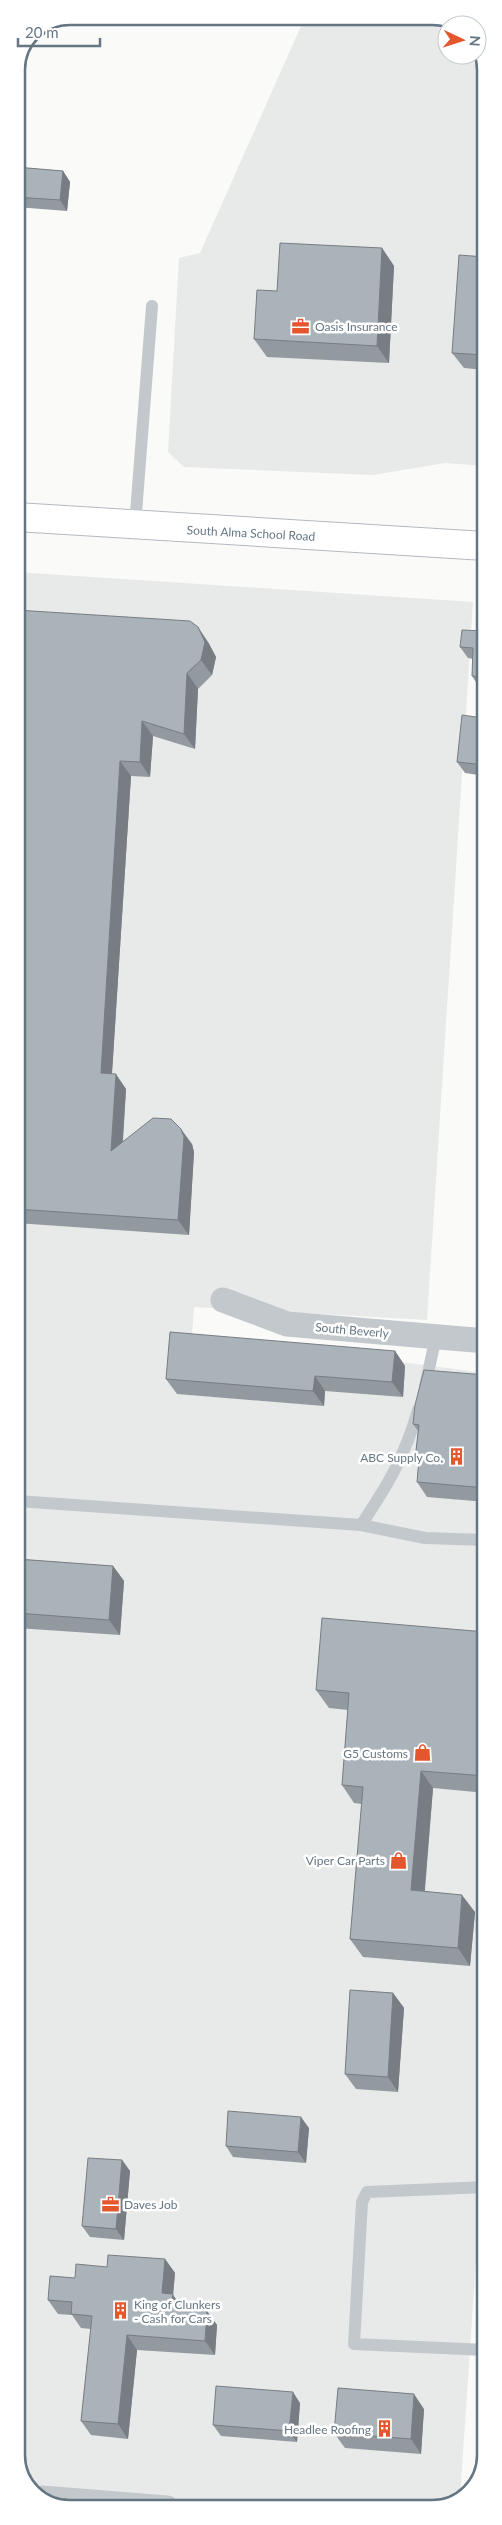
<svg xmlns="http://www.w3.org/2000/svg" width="502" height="2525" font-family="Lato,sans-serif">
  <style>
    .built { fill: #e8e9e9 }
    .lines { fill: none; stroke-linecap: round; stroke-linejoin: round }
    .secondary-casing { stroke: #b3babf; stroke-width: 30 }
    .lane { stroke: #c3c8cc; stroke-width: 12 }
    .street { stroke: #c3c8cc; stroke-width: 25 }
    .secondary { stroke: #fff; stroke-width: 28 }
    .wall { fill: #929a9f }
    .shaded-wall { fill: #777d82 }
    .building { fill: #aab3b9; stroke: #777d82 }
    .labels { text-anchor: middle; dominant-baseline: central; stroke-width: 5; stroke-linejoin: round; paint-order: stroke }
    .poi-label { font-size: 12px; fill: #657683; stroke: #fff; text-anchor: end }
    .street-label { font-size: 12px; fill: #657683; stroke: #fff }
    .rim { fill: none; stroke: #657683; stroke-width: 2.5 }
  </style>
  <rect width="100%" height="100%" fill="#fafaf8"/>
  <!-- built -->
  <g class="built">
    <polygon points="302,17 439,17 456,25 447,25 447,55 477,55 477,46 485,63 485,466 445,463 373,475 184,467 168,452 179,258 200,253 301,26"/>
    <polygon points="16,572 473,602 427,1320 194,1307 192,1335 486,1373 486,2112 460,2497 439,2508 63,2508 32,2493 17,2462"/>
  </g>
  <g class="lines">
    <defs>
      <polyline id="secondary" points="16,517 485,546"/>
    </defs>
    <!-- secondary casing -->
    <use href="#secondary" class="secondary-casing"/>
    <!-- lane -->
    <g class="lane">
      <polyline points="135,526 152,306"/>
      <polyline points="425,1386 436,1337"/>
      <path d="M17,1501L361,1525C388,1485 405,1456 418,1410"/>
      <polyline points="361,1525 425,1538 486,1540"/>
      <polyline points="486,2187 367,2192 362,2202 354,2344 486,2350"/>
    </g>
    <!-- street -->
    <g class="street">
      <polyline points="223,1300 287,1324 486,1341"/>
      <polyline points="42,2498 167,2508"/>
    </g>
    <!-- secondary -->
    <use href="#secondary" class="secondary"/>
  </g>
  <!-- wall -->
  <g class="wall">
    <polygon points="16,167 63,171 70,182 67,211 16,207"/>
    <polygon points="382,248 394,266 389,363 267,357 254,339 277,291"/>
    <polygon points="485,257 485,370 464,368 452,353"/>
    <polygon points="16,610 208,642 216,657 212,675 198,689 195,749 153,736 150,777 131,776 112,1074 126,1089 123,1142 192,1144 194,1152 189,1235 16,1223"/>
    <polygon points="485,631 485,688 479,687 472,676 473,659 468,658 460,647"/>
    <polygon points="483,718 485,722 485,776 465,773 457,762"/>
    <polygon points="395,1351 405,1366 403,1397 325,1391 324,1406 177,1394 166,1379"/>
    <polygon points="486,1375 486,1502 427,1497 417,1482 419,1463 415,1459 418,1431 413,1424"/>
    <polygon points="17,1559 113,1566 124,1581 120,1635 17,1628"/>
    <polygon points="486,1632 486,1793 433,1788 425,1891 475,1912 470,1966 363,1957 350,1939 362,1804 354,1803 342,1785 348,1710 329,1708 316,1690"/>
    <polygon points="393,1993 404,2008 398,2092 356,2089 345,2074"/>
    <polygon points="309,2128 306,2163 233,2157 226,2146"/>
    <polygon points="122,2160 130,2171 124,2240 90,2237 82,2226"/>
    <polygon points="165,2259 175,2273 173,2295 178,2302 181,2302 186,2310 207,2311 217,2325 215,2355 137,2350 128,2439 91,2435 81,2421 91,2329 81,2328 72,2315 58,2314 48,2300 75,2278 107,2267"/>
    <polygon points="300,2403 297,2442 221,2436 213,2425"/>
    <polygon points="424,2409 421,2454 345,2448 334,2433"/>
  </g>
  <!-- shaded-wall -->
  <g class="shaded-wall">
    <polygon points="63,171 70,182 67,211 60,200"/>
    <polygon points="382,248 394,266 389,363 377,346"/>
    <polygon points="198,627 208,642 216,657 212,675 201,660"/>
    <polygon points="187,673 198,689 195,749 184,734"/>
    <polygon points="483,718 485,722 485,751 480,743"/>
    <polygon points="142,721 153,736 150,777 140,762"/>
    <polygon points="120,761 131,776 111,1088 101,1073"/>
    <polygon points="116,1074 126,1089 121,1166 111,1151"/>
    <polygon points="181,1129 192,1144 194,1152 189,1235 178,1220"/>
    <polygon points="395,1351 405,1366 403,1397 392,1382"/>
    <polygon points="315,1376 325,1391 324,1406 313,1391"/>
    <polygon points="113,1566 124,1581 120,1635 109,1620"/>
    <polygon points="421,1771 433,1788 423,1908 411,1890"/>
    <polygon points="462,1895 475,1912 470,1966 458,1948"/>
    <polygon points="393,1993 404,2008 398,2092 388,2077"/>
    <polygon points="301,2117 309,2128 306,2163 298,2152"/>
    <polygon points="122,2160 130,2171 124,2240 116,2229"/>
    <polygon points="165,2259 175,2273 173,2295 180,2305 181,2302 191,2317 190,2323 162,2293"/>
    <polygon points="207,2311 217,2325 215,2355 205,2341"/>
    <polygon points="127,2335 137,2350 128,2439 118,2424"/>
    <polygon points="293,2392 300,2403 297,2442 289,2431"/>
    <polygon points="414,2394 424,2409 421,2454 411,2439"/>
  </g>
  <!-- building -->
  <g class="building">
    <polygon points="16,167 63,171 60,200 16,197"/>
    <polygon points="280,243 382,248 377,346 254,339 257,290 277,291"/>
    <polygon points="459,255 485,257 485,355 452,353"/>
    <polygon points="16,610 190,621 198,627 205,642 201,660 187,673 184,734 142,721 140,762 120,761 101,1073 116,1074 111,1151 153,1118 171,1119 181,1129 184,1137 178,1220 16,1209"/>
    <polygon points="462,630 485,631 485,677 472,676 473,648 460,647"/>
    <polygon points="462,715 483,718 480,743 485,743 485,765 457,762"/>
    <polygon points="170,1332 395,1351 392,1382 315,1376 313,1391 166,1379"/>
    <polygon points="424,1370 486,1375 486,1488 417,1482 419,1459 415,1459 419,1425 413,1424 415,1405"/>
    <polygon points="17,1559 113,1566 109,1620 17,1613"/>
    <polygon points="322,1618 486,1632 486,1776 421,1771 411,1890 462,1895 458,1948 350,1939 363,1787 342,1785 349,1693 316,1690"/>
    <polygon points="350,1990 393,1993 388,2077 345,2074"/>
    <polygon points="228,2111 301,2117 298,2152 226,2146"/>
    <polygon points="88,2158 122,2160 116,2229 82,2226"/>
    <polygon points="108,2255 165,2259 162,2293 173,2294 172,2302 181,2302 180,2309 207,2311 205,2341 127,2335 118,2424 81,2421 92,2316 71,2314 72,2302 48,2300 50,2276 75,2278 76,2264 107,2267"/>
    <polygon points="216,2386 293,2392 289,2431 213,2425"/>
    <polygon points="338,2388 414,2394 411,2439 334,2433"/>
  </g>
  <!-- icons -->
  <defs>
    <symbol id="office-bare" viewBox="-9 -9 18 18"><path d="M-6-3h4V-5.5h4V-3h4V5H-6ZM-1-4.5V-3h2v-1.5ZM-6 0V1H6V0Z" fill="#e4572e" stroke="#fff" stroke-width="2.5" paint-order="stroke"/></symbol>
    <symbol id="building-bare" viewBox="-9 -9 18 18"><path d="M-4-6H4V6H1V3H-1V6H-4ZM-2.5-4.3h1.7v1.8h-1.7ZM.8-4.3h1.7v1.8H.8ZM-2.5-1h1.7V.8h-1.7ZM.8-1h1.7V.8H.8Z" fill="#e4572e" stroke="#fff" stroke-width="2.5" paint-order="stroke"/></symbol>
    <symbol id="shop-bare" viewBox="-9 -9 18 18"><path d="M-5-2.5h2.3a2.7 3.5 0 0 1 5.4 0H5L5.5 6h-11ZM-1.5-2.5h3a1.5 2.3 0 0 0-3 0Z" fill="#e4572e" stroke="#fff" stroke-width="2.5" paint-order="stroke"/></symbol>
  </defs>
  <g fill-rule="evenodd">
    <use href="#office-bare" x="288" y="314" width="25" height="25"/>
    <use href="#building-bare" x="444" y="1444" width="25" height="25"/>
    <use href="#shop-bare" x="410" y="1740" width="25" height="25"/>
    <use href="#shop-bare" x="386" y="1848" width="25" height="25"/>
    <use href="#office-bare" x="98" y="2192" width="25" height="25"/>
    <use href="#building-bare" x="108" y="2298" width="25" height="25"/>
    <use href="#building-bare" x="372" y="2416" width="25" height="25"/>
  </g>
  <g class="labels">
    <!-- poi labels -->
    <g class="poi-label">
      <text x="315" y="326" text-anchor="start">Oasis Insurance</text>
      <text x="443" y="1457">ABC Supply Co.</text>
      <text x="408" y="1753">G5 Customs</text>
      <text x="385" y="1860">Viper Car Parts</text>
      <text x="124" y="2204" text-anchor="start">Daves Job</text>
      <text x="134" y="2304" text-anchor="start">King of Clunkers<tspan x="134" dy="14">- Cash for Cars</tspan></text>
      <text x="371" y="2429">Headlee Roofing</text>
    </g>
    <!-- street labels -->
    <g class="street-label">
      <text transform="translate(251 533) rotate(3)">South Alma School Road</text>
      <text transform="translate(352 1330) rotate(5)">South Beverly</text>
    </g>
  </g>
  <!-- crop -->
  <path d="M0 0H502V2525H0ZM70 25H432A45 45 0 0 1 477 70V2455A45 45 0 0 1 432 2500H70A45 45 0 0 1 25 2455V70A45 45 0 0 1 70 25Z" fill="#fff" fill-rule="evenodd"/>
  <path class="rim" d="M70 25H432A45 45 0 0 1 477 70V2455A45 45 0 0 1 432 2500H70A45 45 0 0 1 25 2455V70A45 45 0 0 1 70 25Z"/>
  <!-- north arrow -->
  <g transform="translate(462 40) rotate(94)"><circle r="24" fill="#ffffff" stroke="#c1c8cd"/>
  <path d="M0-4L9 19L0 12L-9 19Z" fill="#e4572e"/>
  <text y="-8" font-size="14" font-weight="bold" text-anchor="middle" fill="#657683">N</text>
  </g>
  <!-- scale -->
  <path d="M18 38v8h82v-8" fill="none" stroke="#657683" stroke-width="2.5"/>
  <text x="25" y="38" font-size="15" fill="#657683" stroke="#ffffff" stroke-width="4" paint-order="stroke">20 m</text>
</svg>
